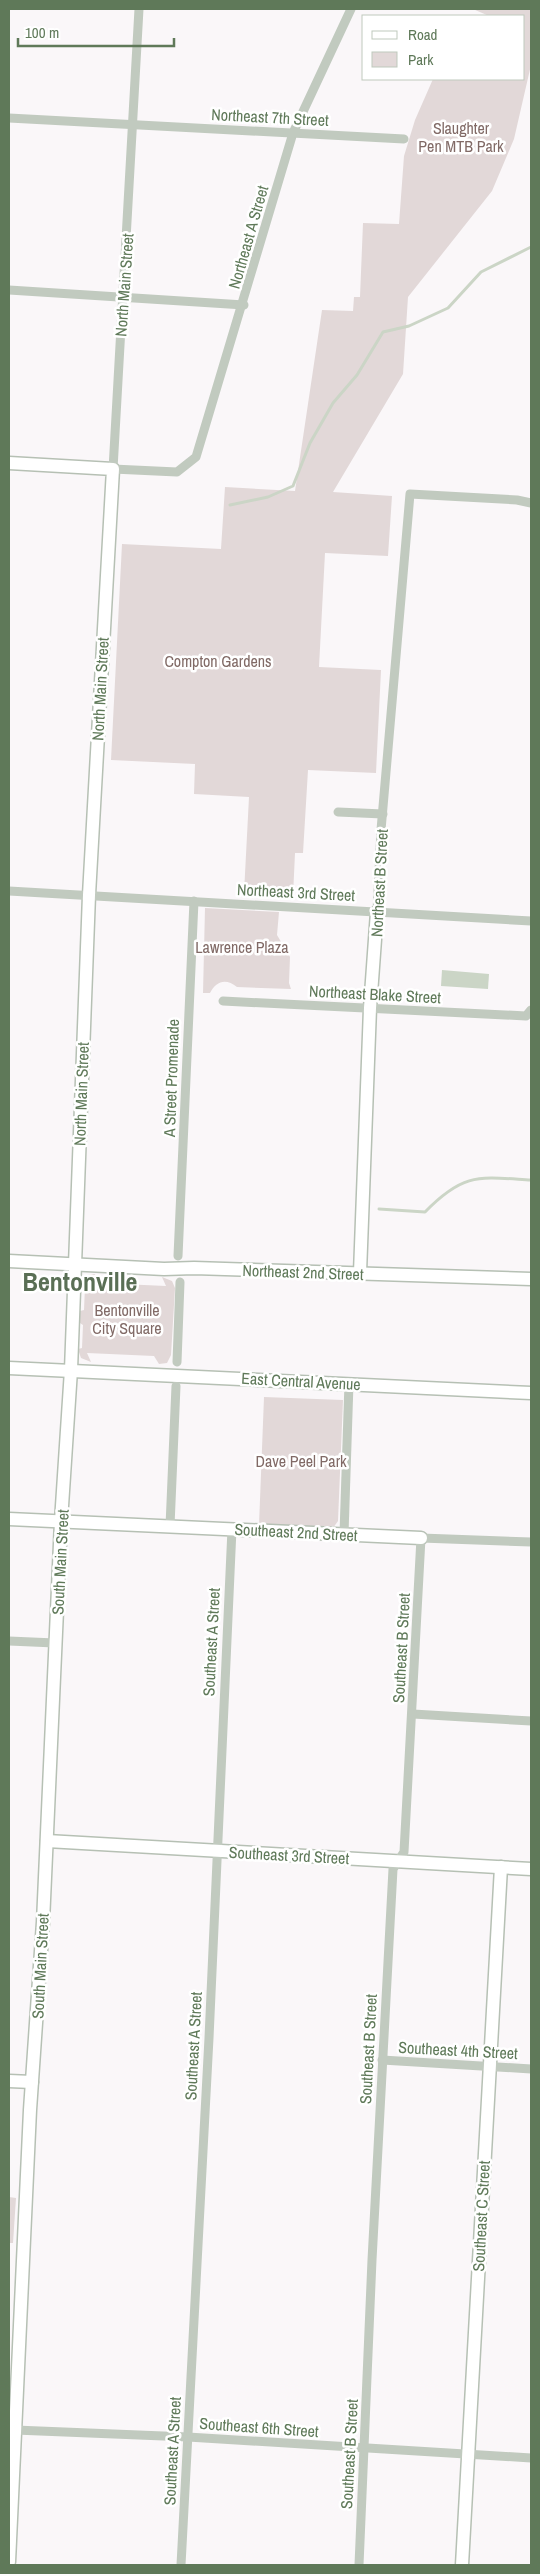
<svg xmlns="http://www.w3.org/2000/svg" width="540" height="2574" font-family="'Archivo Narrow',sans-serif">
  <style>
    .green { fill: #e2d8d8 }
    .water { fill: #cbd5c6 }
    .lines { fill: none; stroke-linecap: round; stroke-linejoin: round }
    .stream { stroke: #cbd5c6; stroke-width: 3 }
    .secondary-casing { stroke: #b6c0b4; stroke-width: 15 }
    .street { stroke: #c1cabf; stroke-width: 9 }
    .secondary { stroke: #fff; stroke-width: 12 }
    .labels { text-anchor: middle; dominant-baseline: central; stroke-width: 5; stroke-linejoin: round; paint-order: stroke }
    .street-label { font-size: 16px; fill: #5f7959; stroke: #fff }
    .park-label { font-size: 16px; fill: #816a66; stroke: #fff }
    .town-label { font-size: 26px; font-weight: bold; fill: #5a6f55; stroke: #fff }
  </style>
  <rect width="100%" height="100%" fill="#faf7f9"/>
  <!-- green -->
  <g class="green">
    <polygon points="473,9 531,9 531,65 514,139 492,191 408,297 403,374 333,492 392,496 388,556 325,553 319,667 381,670 376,773 308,770 303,853 295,853 293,896 244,893 249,797 194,794 195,764 111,760 122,544 221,549 225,487 295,491 322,310 353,311 354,297 360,297 363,223 399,224 404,156 415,120 433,79 524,79 524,16 489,16"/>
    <path d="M205,908L279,912L277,935L290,957L289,983L291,989L237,987C226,978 216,981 210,993H203Z"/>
    <polygon points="95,1274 100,1283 166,1286 162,1277 172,1281 175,1288 171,1355 167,1363 159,1364 154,1356 87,1353 91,1362 81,1358 78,1349 82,1348 83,1325 80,1323 80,1311 84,1310 85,1286 81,1283 88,1275"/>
    <polygon points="264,1397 343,1400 338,1521 333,1528 259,1525"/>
    <polygon points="9,2197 16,2198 13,2243 9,2243"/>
  </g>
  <!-- water -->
  <polygon class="water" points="442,970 489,974 488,989 441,986"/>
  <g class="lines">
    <!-- stream -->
    <g class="stream">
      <polyline points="230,505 268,497 293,486 310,443 333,403 357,375 383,332 409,326 448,308 481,272 531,247"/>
      <path d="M379,1209L425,1212C464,1172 479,1177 531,1180"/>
    </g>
    <defs>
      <g id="secondary">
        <polyline points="9,463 113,469 89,895 71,1370 61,1521 43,1922 30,2110 9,2562"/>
        <polyline points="9,1261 164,1269 194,1268 531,1279"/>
        <polyline points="360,1273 370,1008 377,912"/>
        <polyline points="9,1368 531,1393"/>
        <polyline points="9,1519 421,1538"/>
        <polyline points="47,1841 531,1869"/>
        <polyline points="9,2081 32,2082"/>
        <polyline points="462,2565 501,1867"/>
      </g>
    </defs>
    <!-- secondary casing -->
    <use href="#secondary" class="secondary-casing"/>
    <!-- street -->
    <g class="street">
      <polyline points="139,9 113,469 177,472 196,457 293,133 351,9"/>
      <polyline points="9,118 404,139"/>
      <polyline points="9,290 244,305"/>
      <polyline points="338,812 383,814"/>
      <polyline points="9,891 531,921"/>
      <polyline points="377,912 381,830 410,494 517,500 531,503"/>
      <polyline points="223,1001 526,1016 531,1010"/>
      <polyline points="178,1256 194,901"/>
      <polyline points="177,1362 180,1282"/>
      <polyline points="170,1526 176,1386"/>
      <polyline points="344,1534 349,1383"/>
      <polyline points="9,1641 55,1643"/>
      <polyline points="413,1714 531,1721"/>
      <polyline points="382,2060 531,2069"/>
      <polyline points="15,2430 188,2437 531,2458"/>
      <polyline points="181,2565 209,2038 232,1529"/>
      <polyline points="359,2565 372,2260 393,1869 404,1852 421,1538 531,1542"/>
    </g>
    <!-- secondary -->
    <use href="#secondary" class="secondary"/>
  </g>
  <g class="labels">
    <!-- street labels -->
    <g class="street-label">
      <text transform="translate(270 117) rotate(3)">Northeast 7th Street</text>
      <text transform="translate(248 237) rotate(-74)">Northeast A Street</text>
      <text transform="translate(124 285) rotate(-86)">North Main Street</text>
      <text transform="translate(100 689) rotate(-87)">North Main Street</text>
      <text transform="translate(379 883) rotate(-87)">Northeast B Street</text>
      <text transform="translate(296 892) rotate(3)">Northeast 3rd Street</text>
      <text transform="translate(375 994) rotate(3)">Northeast Blake Street</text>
      <text transform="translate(171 1078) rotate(-88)">A Street Promenade</text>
      <text transform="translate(81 1094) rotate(-88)">North Main Street</text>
      <text transform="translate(303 1272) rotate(2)">Northeast 2nd Street</text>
      <text transform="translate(301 1381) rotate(3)">East Central Avenue</text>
      <text transform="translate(296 1532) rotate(3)">Southeast 2nd Street</text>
      <text transform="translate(60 1562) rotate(-87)">South Main Street</text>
      <text transform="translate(211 1642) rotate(-87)">Southeast A Street</text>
      <text transform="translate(401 1648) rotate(-87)">Southeast B Street</text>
      <text transform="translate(289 1855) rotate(3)">Southeast 3rd Street</text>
      <text transform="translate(40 1966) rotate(-87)">South Main Street</text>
      <text transform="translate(193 2046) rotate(-87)">Southeast A Street</text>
      <text transform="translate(368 2049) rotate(-87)">Southeast B Street</text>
      <text transform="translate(458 2050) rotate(3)">Southeast 4th Street</text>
      <text transform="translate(481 2216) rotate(-87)">Southeast C Street</text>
      <text transform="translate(259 2427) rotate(4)">Southeast 6th Street</text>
      <text transform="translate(172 2451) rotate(-87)">Southeast A Street</text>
      <text transform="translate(349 2454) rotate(-87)">Southeast B Street</text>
    </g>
    <!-- park labels -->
    <g class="park-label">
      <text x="461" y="128">Slaughter<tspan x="461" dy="18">Pen MTB Park</tspan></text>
      <text x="218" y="661">Compton Gardens</text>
      <text x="242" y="947">Lawrence Plaza</text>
      <text x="127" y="1310">Bentonville<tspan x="127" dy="18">City Square</tspan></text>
      <text x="301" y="1461">Dave Peel Park</text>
    </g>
    <!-- town labels -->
    <g class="town-label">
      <text x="80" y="1281">Bentonville</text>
    </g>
  </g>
  <!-- border -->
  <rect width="540" height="2574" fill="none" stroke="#5f7959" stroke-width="20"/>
  <!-- legend -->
  <rect x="362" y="15" width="162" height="65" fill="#ffffff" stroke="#bfc9bd"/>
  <rect x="372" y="31" width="25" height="8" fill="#ffffff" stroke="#bfc9bd"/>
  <text x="408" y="40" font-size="15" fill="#5f7959">Road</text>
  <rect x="372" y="52" width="25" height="15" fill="#e2d8d8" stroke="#bfc9bd"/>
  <text x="408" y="65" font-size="15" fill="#5f7959">Park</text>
  <!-- scale -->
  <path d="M18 38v8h156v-8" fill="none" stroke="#5f7959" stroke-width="2.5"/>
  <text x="25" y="38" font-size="15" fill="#5f7959" stroke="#ffffff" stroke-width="4" paint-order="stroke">100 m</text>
</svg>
